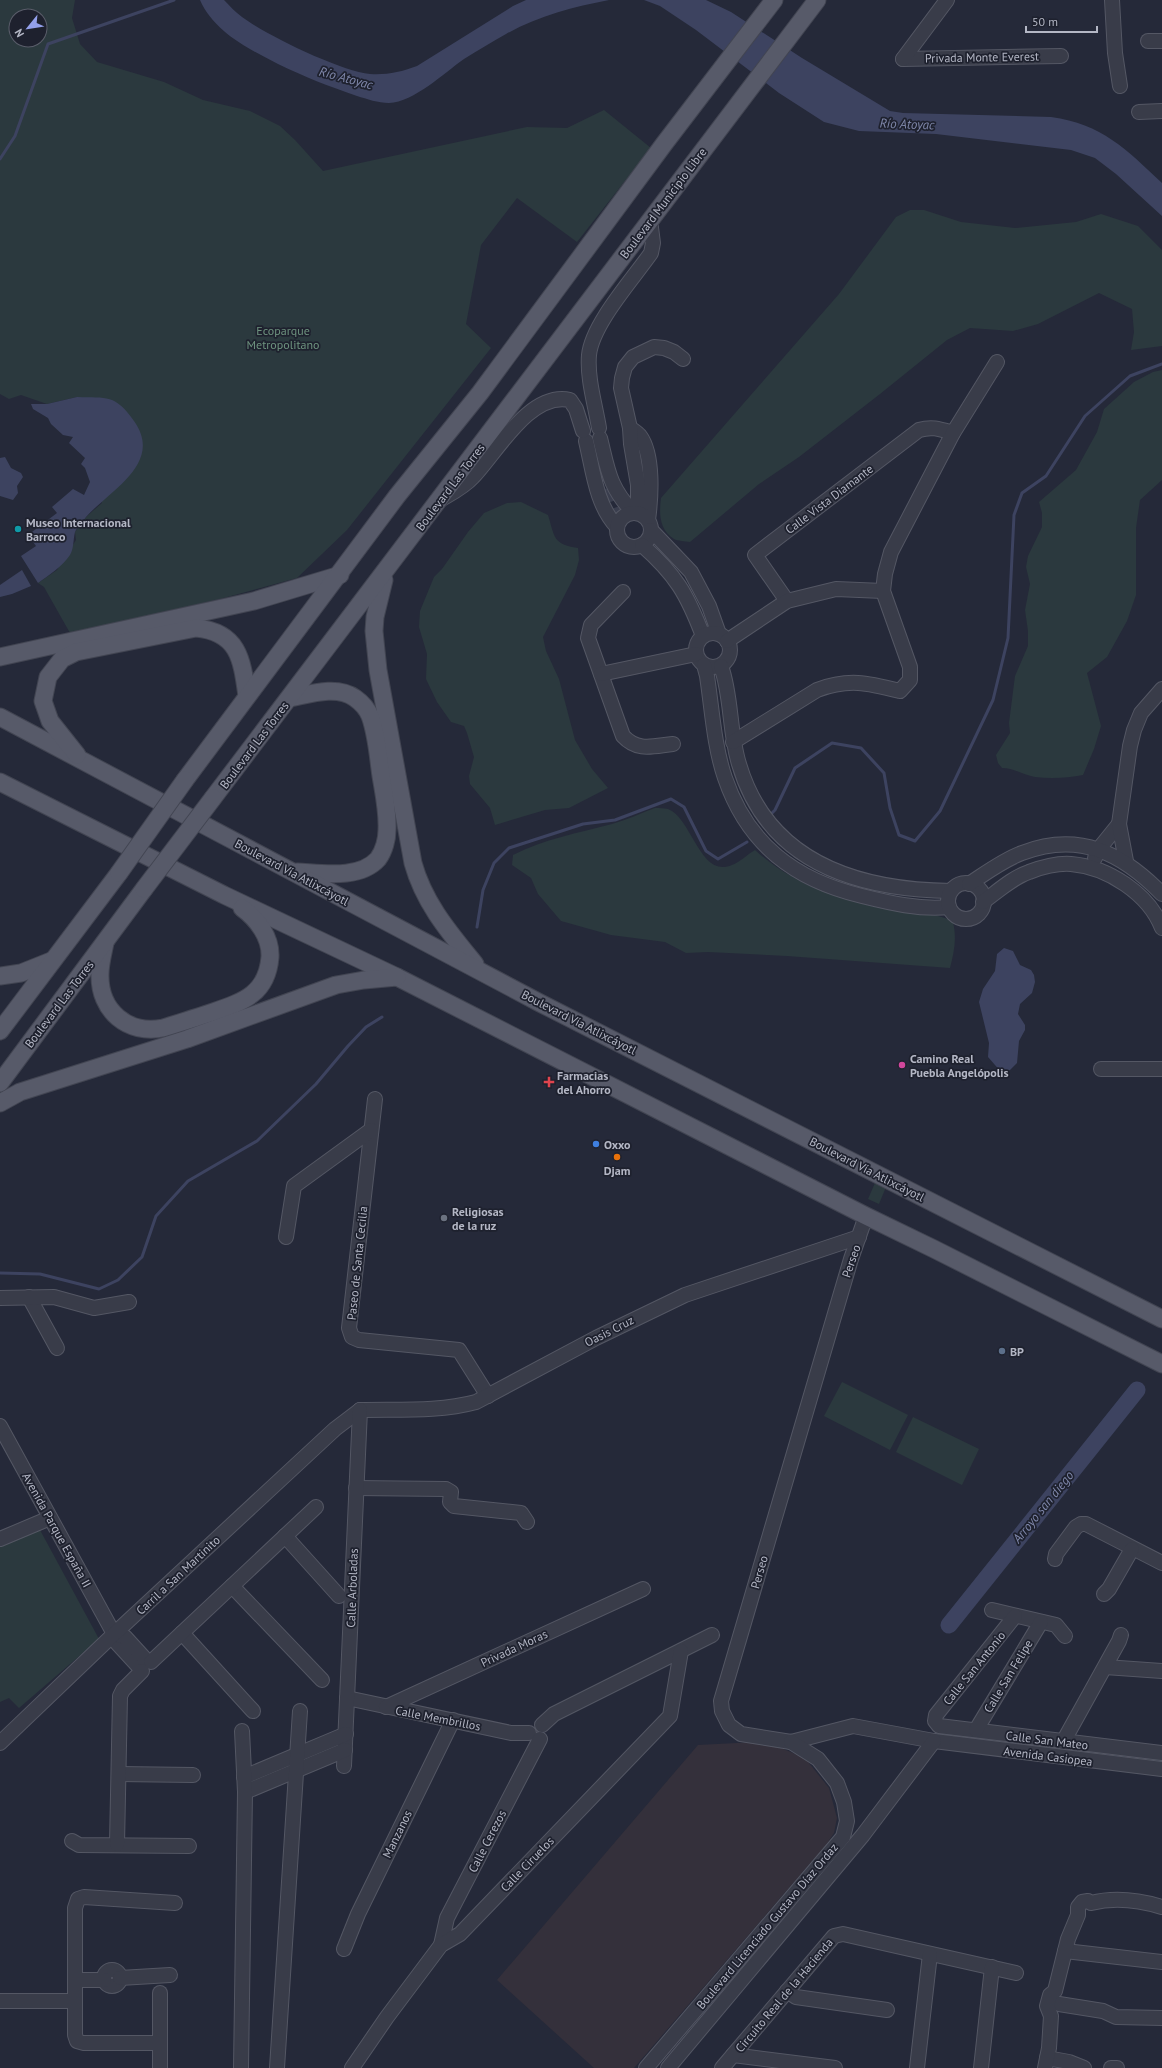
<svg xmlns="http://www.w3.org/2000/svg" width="1162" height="2068" font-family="'PT Sans',sans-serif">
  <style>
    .medical { fill: #34303b }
    .green { fill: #2b393e; fill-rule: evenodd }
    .water { fill: #3d4360 }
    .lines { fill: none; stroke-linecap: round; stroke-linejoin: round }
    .stream { stroke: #3d4360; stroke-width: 3 }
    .river { stroke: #3d4360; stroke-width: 17 }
    .minor-tunnel { stroke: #3a3e4e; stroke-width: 14; stroke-dasharray: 14 7; stroke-linecap: butt }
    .minor-casing { stroke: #545764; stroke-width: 16 }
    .major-casing { stroke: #424552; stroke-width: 19 }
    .minor { stroke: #393c49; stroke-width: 14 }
    .major { stroke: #575a69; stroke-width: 17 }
    .major-bridge-casing { stroke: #424552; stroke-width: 19; stroke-linecap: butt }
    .major-bridge { stroke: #575a69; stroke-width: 17 }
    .culture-dot { fill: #0f9aa8; stroke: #1e212e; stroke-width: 1.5 }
    .hotel-dot { fill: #d1479c; stroke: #1e212e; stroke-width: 1.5 }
    .health-dot { fill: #e0444e; stroke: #1e212e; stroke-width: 1.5 }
    .shop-dot { fill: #3f7fe0; stroke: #1e212e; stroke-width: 1.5 }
    .food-dot { fill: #e8710a; stroke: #1e212e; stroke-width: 1.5 }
    .worship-dot { fill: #6b7280; stroke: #1e212e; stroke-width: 1.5 }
    .service-dot { fill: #5c6f8a; stroke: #1e212e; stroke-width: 1.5 }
    .labels { text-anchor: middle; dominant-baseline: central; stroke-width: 3.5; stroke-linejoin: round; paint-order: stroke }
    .street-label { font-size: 12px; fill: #b4b7c5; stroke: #1e212e }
    .park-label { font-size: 12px; fill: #6e937f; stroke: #1e212e }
    .poi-label { font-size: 12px; font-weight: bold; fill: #b4b7c5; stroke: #1e212e; text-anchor: start }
    .water-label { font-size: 13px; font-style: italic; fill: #7f87aa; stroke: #1e212e }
  </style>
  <rect width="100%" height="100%" fill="#252939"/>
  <!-- medical -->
  <polygon class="medical" points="756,1742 781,1748 805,1758 829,1788 837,1818 834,1833 826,1845 634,2068 594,2068 497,1980 698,1745"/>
  <!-- green -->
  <g class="green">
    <path d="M0,0H75L72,18L80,44L97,62L164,82L203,100L250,111L280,126L295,140L323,171L527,127L567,128L604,110L651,148L577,242L517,198L481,245L466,324L491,348L347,530L297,578L220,599L70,633L44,587L38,583L57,570L76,540L75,532L86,517L102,503L77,397L47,404L21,395L9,399L0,394ZM16,16H40V40H16Z"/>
    <path d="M910,210H924L961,222L1015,228L1076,222L1101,214L1138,226L1162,250V346L1131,350L1134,332L1132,309L1099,293L1038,324L1013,331L970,328L947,340L880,394L799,457L759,484L690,542C685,541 678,541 674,539C659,530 659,513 661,498L839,294L896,217Z"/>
    <path d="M1162,370V480L1140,500L1136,528V595L1127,621L1107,657L1087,673L1101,726L1094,749L1083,775C1068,778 1051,779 1035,777C1023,775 1014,768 1002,768L998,763L996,755L1010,733L1009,723L1015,676L1028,646V631L1025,610L1030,584L1026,567L1028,556L1042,527V513L1039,502L1076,470L1097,432L1104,409L1134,382L1153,372Z"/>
    <path d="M521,502L548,515C555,538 553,544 578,548L579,560L575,575L543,637L546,651L559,679L575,740L592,769L608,788L569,808L545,810L495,825L490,808L470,784L469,776L474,757L467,733L464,726L451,722L437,702L426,679L427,654L419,627L420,611L434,577L442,569L468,532L484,513L507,503Z"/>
    <path d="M655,808C659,808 664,808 668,809C692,818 700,879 732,865C740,862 748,854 755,850C795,886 844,902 896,911C914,914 937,912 953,922C957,939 954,952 950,968L787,956L708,952L686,953L665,942L611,935L561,921L538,894L531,878L512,865L513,855C544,839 578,833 612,824C627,820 641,813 655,808Z"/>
    <polygon points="875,1183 886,1187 879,1204 868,1199"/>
    <polygon points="842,1382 908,1415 890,1450 824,1416"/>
    <polygon points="913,1417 979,1449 962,1485 896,1452"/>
    <polygon points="40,1530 99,1639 19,1708 9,1698 0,1702 0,1546"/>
  </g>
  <!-- water -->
  <g class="water">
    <path d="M200,0H224C230,6 235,12 242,17C266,35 340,71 370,74C387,75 401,72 417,66L513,6L526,0H609C573,7 538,16 506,34C492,42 478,50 464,59C444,73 414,102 389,103C378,103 367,99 357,96C328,86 305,77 278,64C249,49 214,32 200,0Z"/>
    <path d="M644,0H706L731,12L802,58L890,111L903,113L1051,117C1102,124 1126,149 1162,183V216L1116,174L1095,158L1071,150L936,134L859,131L824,122L779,93L696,30L660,6Z"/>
    <path d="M77,397C107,398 115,394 134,421C164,463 110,490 86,517C83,521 77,528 75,532C73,540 74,548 70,555C62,567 49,575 38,583L21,556L36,546L28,535L57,513L52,507L73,489L84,495L90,482L85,468L81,464L85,458L69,443L73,437L63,435L51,424L48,418L33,409L31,404H47Z"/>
    <polygon points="5,457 11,468 21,473 23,477 17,486 18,493 13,500 0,496 0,458"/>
    <polygon points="22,570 31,586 12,594 0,597 0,585"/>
    <polygon points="1004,948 1013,951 1020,965 1031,970 1034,975 1035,982 1032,993 1020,1004 1018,1014 1025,1025 1025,1030 1019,1041 1017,1063 1009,1071 1002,1073 988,1057 989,1043 979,1002 983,989 995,971 997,954"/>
  </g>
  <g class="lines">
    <!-- stream -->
    <g class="stream">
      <polyline points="0,159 15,136 48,44 174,0"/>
      <polyline points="769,816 775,810 795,768 832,743 861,748 884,773 890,808 899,835 915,841 940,811 993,700 1008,638 1014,515 1022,493 1046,476 1085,416 1130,376 1162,364"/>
      <polyline points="477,927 483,890 494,863 509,848 583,824 615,820 671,799 684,807 706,851 718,859 747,842"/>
      <polyline points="0,1273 40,1274 99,1289 118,1280 142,1257 156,1216 188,1181 257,1141 316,1084 348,1046 366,1027 382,1017"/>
    </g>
    <!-- river -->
    <polyline class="river" points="949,1625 1137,1390"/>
    <!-- minor-tunnel -->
    <polyline class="minor-tunnel" points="602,468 609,499 618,524"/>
    <defs>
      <g id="minor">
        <polyline points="1112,0 1115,53 1120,86"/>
        <polyline points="1148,41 1162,41"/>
        <polyline points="903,59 1061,56"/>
        <polyline points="903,59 947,0"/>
        <polyline points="1139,112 1162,111"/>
        <path d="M599,428C595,404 587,378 589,355C592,324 633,279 651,253L653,243L650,220"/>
        <path d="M630,428C633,430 638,433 640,436C654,455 651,498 648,520"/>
        <path d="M600,438C608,470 609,487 633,512"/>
        <path d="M586,441C593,470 596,505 617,527"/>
        <path d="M440,500C452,493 464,487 473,477C497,452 530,391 570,400L576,409L583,431"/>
        <polyline points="638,513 638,485 631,444 630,428 621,388 622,378 625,367 633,357 654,347 664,348 674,352 683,359"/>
        <circle cx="634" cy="530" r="17"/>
        <polyline points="651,530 691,572 709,606 719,634"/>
        <path d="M642,545C676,575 687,594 703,636"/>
        <path d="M623,592L591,625L588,638L623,736C638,752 653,746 673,744"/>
        <path d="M787,601L755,555L919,430C932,426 940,429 953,433"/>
        <circle cx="713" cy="650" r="17"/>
        <polyline points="727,641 787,601 836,589 883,591"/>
        <path d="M704,665L707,676C712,709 714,746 725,778C748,845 795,880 862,896C890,903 920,910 949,907"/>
        <path d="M721,666C732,697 729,732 739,764C768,863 858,890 951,891"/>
        <polyline points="601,674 696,654"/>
        <path d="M733,742L817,690C849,678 868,683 900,691L910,680V667L883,591L885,574L891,552L953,433L997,362"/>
        <polyline points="1095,858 1098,850 1119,824"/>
        <polyline points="1126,861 1119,824 1130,746 1134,730 1141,713 1162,689"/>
        <circle cx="966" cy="901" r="18"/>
        <path d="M969,884C986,873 1003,860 1022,853C1079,831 1122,853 1162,894"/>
        <path d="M983,902C998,891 1012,878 1029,872C1041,867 1058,863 1071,864C1108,867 1149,894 1162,928"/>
        <polyline points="1101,1069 1162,1069"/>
        <polyline points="375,1099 349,1328 352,1337 359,1340 459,1350 488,1396"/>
        <polyline points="866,1216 851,1259 721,1701 722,1711 729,1725 741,1734 791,1742 853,1726 934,1741 1162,1769"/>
        <polyline points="286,1237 294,1186 371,1130"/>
        <polyline points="29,1297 57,1348"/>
        <polyline points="0,1298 54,1297 94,1308 129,1302"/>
        <path d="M360,1410C398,1409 439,1412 476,1402L596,1338L685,1295L859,1237"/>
        <polyline points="0,1426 114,1634 117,1643 140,1668"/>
        <polyline points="356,1488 446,1489 451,1492 450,1502 454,1506 521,1513 527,1522"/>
        <polyline points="285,1536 339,1596"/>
        <polyline points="0,1539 50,1518"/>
        <polyline points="1055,1559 1056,1554 1076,1527 1081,1524 1086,1524 1162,1563"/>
        <polyline points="232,1586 322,1680"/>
        <polyline points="1104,1594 1109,1589 1132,1549"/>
        <polyline points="992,1610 1056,1625 1065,1636"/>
        <polyline points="1015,1616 936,1715 935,1721 939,1726 1162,1753"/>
        <polyline points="182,1633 253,1711"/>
        <polyline points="114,1634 125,1637 146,1660"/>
        <polyline points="151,1662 316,1507"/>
        <polyline points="1105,1667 1162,1671"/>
        <polyline points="347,1698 511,1733 529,1733"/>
        <polyline points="386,1707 643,1589"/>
        <polyline points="542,1725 554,1714 712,1635"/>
        <polyline points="976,1730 1041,1622"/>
        <polyline points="1063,1742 1119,1641 1121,1635"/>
        <polyline points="0,1743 114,1634 335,1429 360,1410"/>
        <polyline points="344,1766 360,1410"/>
        <polyline points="119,1774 193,1775"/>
        <polyline points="244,1777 346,1734"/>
        <polyline points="245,1792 345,1750"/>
        <polyline points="72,1841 79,1845 189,1846"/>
        <polyline points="117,1844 120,1696 123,1690 142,1671"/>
        <polyline points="441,1945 447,1918 540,1739"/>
        <polyline points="344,1949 358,1914 453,1720"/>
        <polyline points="1065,1951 1162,1962"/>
        <circle cx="112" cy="1978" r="8"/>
        <polyline points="120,1978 170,1975"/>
        <polyline points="75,1980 104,1980"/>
        <polyline points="787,1991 796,1997 887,2010"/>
        <polyline points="0,2001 75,2001"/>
        <polyline points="1059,2004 1103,2011 1116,2017 1162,2018"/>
        <polyline points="160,2043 84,2043 77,2041 75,2035 75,1908 78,1899 84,1897 175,1903"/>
        <polyline points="733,2055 835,2068"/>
        <polyline points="1047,2058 1069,2062 1084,2068"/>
        <polyline points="160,2068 160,1993"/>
        <polyline points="241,2068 245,1792 242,1731"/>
        <polyline points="277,2068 300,1711"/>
        <polyline points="352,2068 387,2017 441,1945 460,1934 670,1716 681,1651"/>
        <polyline points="646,2068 843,1837 847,1821 844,1802 837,1783 818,1759 791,1742"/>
        <polyline points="668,2068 863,1835 934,1741"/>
        <polyline points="722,2068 834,1936 843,1934 1016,1973"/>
        <polyline points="917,2068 930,1954"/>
        <polyline points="981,2068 992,1967"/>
        <path d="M1045,2068L1049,2048L1051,2016L1047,2006L1050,1995L1055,1991L1068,1939L1078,1915V1907L1082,1902L1088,1901L1091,1903C1114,1897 1139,1900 1162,1907"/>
        <polyline points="1111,2068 1117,2068"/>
      </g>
      <g id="major">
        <path d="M384,580L375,617L374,631L378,670L413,863C424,903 449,932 475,964"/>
        <polyline points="0,657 254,601 340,575"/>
        <path d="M290,698C310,694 337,685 355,698C362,703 367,708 370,716C377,735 378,756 381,776C384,794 388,812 387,830C387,839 384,851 378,859C359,880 321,873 297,872"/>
        <polyline points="0,717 540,1003 1162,1319"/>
        <path d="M77,755L50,721L43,701L48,677L62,659L76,652L196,628C239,632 242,660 247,696"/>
        <polyline points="185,780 397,496 480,393 664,144 774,0"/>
        <polyline points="0,782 224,895 397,977 866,1216 934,1249 1162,1364"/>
        <polyline points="213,798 817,0"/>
        <path d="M105,943C103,953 100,964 100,974C99,1011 128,1035 163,1028C179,1023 195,1018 210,1013C242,1002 267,995 270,957C271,937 257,919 242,908"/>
        <polyline points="0,976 21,973 51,961"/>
        <polyline points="0,1031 119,873"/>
        <polyline points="0,1083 144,889"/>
        <polyline points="0,1103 20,1092 187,1039 336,985 364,980 397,977"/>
      </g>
    </defs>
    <!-- minor casing -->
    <use href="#minor" class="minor-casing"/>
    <!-- major casing -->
    <use href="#major" class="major-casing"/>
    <!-- minor -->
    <use href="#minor" class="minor"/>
    <!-- major -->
    <use href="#major" class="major"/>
    <defs>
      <g id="major-bridge">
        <polyline points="119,873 185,780"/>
        <polyline points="144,889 213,798"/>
      </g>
    </defs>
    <!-- major-bridge casing -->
    <use href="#major-bridge" class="major-bridge-casing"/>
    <!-- major-bridge -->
    <use href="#major-bridge" class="major-bridge"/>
  </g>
  <!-- markers -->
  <circle class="culture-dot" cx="18" cy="529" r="4"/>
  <circle class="hotel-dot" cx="902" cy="1065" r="4"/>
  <path class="health-dot" d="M547 1076h4v4h4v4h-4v4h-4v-4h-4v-4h4z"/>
  <circle class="shop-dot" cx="596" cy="1144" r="4"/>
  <circle class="food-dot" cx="617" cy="1157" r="4"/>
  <circle class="worship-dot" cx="444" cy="1218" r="4"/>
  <circle class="service-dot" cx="1002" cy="1351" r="4"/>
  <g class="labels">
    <!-- street labels -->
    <g class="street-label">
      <text transform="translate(982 57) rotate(-1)">Privada Monte Everest</text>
      <text transform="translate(663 203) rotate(-53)">Boulevard Municipio Libre</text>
      <text transform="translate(450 487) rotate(-53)">Boulevard Las Torres</text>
      <text transform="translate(829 499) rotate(-37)">Calle Vista Diamante</text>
      <text transform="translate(254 745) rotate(-53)">Boulevard Las Torres</text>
      <text transform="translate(292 872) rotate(28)">Boulevard Vía Atlixcáyotl</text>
      <text transform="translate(59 1004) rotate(-53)">Boulevard Las Torres</text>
      <text transform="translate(579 1022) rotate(27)">Boulevard Vía Atlixcáyotl</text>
      <text transform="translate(867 1169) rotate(27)">Boulevard Vía Atlixcáyotl</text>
      <text transform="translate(851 1261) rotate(-71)">Perseo</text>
      <text transform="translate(357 1263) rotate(-84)">Paseo de Santa Cecilia</text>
      <text transform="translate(609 1331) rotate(-27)">Oasis Cruz</text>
      <text transform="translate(57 1530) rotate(61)">Avenida Parque España II</text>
      <text transform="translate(759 1572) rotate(-74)">Perseo</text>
      <text transform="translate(178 1575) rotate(-43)">Carril a San Martinito</text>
      <text transform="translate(352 1588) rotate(-88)">Calle Arboladas</text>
      <text transform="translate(514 1648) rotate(-25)">Privada Moras</text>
      <text transform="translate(974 1668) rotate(-51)">Calle San Antonio</text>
      <text transform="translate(1008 1676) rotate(-59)">Calle San Felipe</text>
      <text transform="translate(438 1718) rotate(11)">Calle Membrillos</text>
      <text transform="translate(1047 1740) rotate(7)">Calle San Mateo</text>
      <text transform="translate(1048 1756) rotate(7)">Avenida Casiopea</text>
      <text transform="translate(397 1834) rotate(-64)">Manzanos</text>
      <text transform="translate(487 1841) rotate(-63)">Calle Cerezos</text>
      <text transform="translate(527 1864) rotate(-46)">Calle Ciruelos</text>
      <text transform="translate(767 1926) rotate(-50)">Boulevard Licenciado Gustavo Díaz Ordaz</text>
      <text transform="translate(784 1995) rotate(-50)">Circuito Real de la Hacienda</text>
    </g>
    <!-- park labels -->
    <g class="park-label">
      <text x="283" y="330">Ecoparque<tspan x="283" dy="14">Metropolitano</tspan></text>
    </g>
    <!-- poi labels -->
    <g class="poi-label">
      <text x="26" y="522">Museo Internacional<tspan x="26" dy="14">Barroco</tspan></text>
      <text x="910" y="1058">Camino Real<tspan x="910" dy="14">Puebla Angelópolis</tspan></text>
      <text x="557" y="1075">Farmacias<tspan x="557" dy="14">del Ahorro</tspan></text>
      <text x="604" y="1144">Oxxo</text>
      <text x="617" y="1170" text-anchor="middle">Djam</text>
      <text x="452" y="1211">Religiosas<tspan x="452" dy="14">de la ruz</tspan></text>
      <text x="1010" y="1351">BP</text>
    </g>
    <!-- water labels -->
    <g class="water-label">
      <text transform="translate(346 78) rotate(15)">Río Atoyac</text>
      <text transform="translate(907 124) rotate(2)">Río Atoyac</text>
      <text transform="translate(1043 1507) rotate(-51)">Arroyo san diego</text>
    </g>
  </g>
  <!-- north arrow -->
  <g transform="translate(28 28) rotate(240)"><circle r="19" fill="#1e212e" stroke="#5a5d6a"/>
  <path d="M0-3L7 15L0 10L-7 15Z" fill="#93a0eb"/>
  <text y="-6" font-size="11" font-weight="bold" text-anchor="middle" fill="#b4b7c5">N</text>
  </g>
  <!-- scale -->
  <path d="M1026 26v6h71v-6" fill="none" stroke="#b4b7c5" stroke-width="2"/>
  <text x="1032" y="26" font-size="12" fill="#b4b7c5" stroke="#1e212e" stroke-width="3" paint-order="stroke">50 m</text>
</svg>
